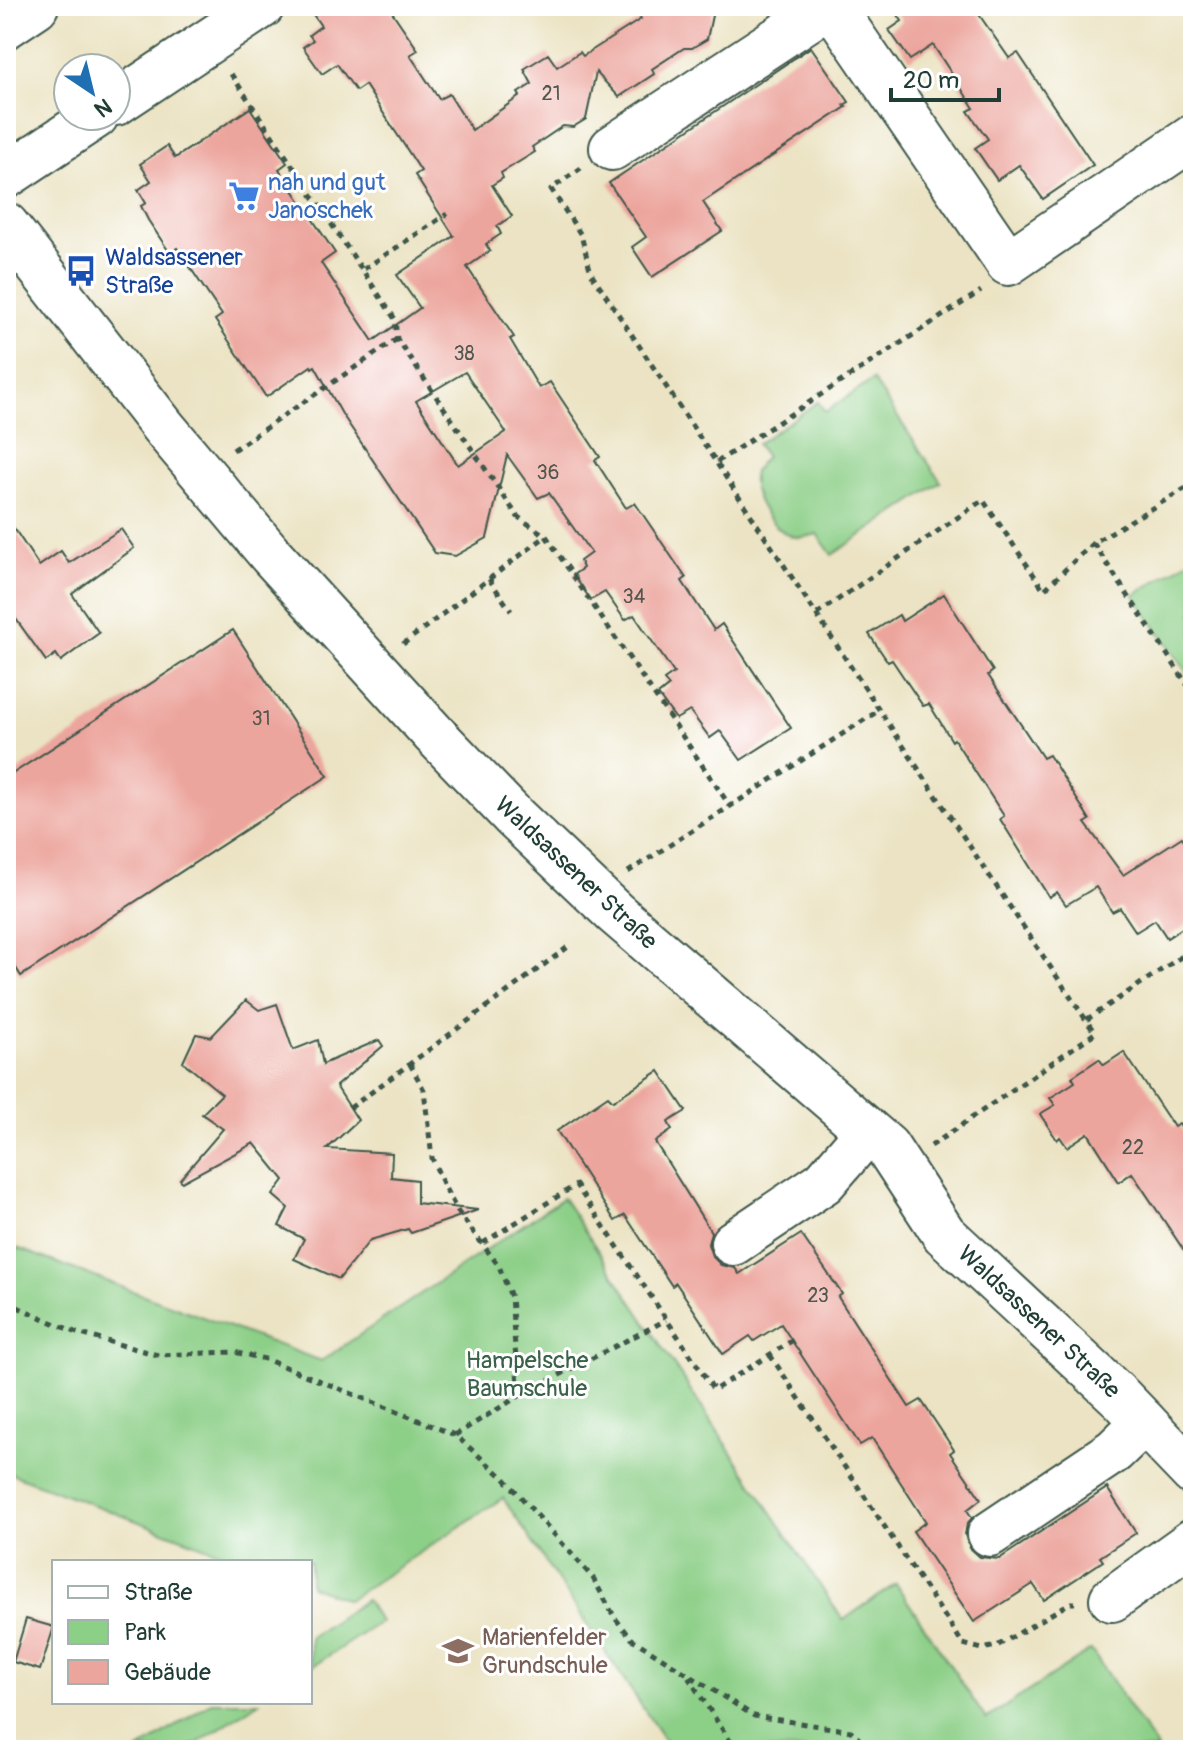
<svg xmlns="http://www.w3.org/2000/svg" width="1199" height="1756" font-family="Pangolin,sans-serif">
  <style>
    .green { fill: #8ccf87; stroke: #56865e; stroke-width: 2 }
    .building { fill: #eca59d; fill-rule: evenodd }
    .lines { fill: none; stroke-linecap: round; stroke-linejoin: round }
    .minor-casing { stroke: #3e5649; stroke-width: 48 }
    .path { stroke: #3e5649; stroke-width: 5; stroke-dasharray: 6 6; stroke-linecap: butt }
    .minor { stroke: #fff; stroke-width: 44 }
    .labels { text-anchor: middle; dominant-baseline: central; stroke-width: 6; stroke-linejoin: round; paint-order: stroke }
    .number-label { font-size: 20px; fill: #52574e }
    .shop-label { font-size: 24px; fill: #366cbe; stroke: #fff; text-anchor: start }
    .transit-label { font-size: 24px; fill: #164399; stroke: #fff; text-anchor: start }
    .street-label { font-size: 24px; fill: #1f3d34; stroke: #fff }
    .park-label { font-size: 24px; fill: #3a6249; stroke: #fff }
    .education-label { font-size: 24px; fill: #785e54; stroke: #fff; text-anchor: start }
  </style>
  <rect width="100%" height="100%" fill="#fff"/>
  <filter id="ink" filterUnits="userSpaceOnUse"><feTurbulence type="fractalNoise" baseFrequency=".0125" numOctaves="2"/><feDisplacementMap in="SourceGraphic" scale="16" xChannelSelector="R" yChannelSelector="G"/><feConvolveMatrix kernelMatrix="1 2 1 2 8 2 1 2 1" color-interpolation-filters="sRGB"/></filter>
  <filter id="wash" filterUnits="userSpaceOnUse"><feTurbulence type="fractalNoise" baseFrequency=".006" numOctaves="4" result="noise"/><feDisplacementMap in="SourceGraphic" scale="32" xChannelSelector="R" yChannelSelector="G"/><feGaussianBlur stdDeviation="1.8" result="paint"/><feColorMatrix in="noise" values="0 0 0 0 0 0 0 0 0 0 0 0 0 0 0 0 0 1.4 0 .05"/><feComposite in="paint" operator="in"/></filter>
  <g filter="url(#wash)">
    <rect width="100%" height="100%" fill="#ebe3c3"/>
    <!-- green -->
    <g class="green">
      <path d="M873,380L941,482L832,555L817,534C809,536 800,539 792,536C772,530 747,493 754,472C756,466 761,462 766,457L757,444L818,402L825,412Z"/>
      <polygon points="1193,558 1193,681 1134,595"/>
      <polygon points="563,1198 843,1620 896,1584 986,1719 1091,1650 1158,1750 671,1750 503,1498 348,1600 310,1586 310,1562 246,1562 6,1472 6,1244 321,1361"/>
      <polygon points="366,1600 380,1622 310,1668 310,1637"/>
      <polygon points="212,1702 259,1702 187,1750 139,1750"/>
    </g>
    <g id="blocks">
      <!-- building -->
      <g class="building">
        <path d="M307,6H388L418,50L410,55L439,99L449,94L472,130L520,96L518,93L532,84L524,69L548,54L557,67L580,52L583,56L641,19L634,6H714L707,39L692,48H684L652,69L654,74L619,97L596,72L586,119L573,127L563,126L532,147L535,152L501,173L503,178L492,185L512,216L497,226L501,234L486,244L490,251L467,267L514,337L510,339L539,388L550,382L600,457L595,460L626,508L635,503L686,578L682,581L714,630L722,624L791,728L741,760L720,731L710,738L690,711L676,719L658,695L669,686L664,680L674,673L634,615L625,620L605,592L591,600L573,575L583,568L580,561L591,553L549,493L538,498L507,455L487,538L455,556L435,553L342,414L315,366L312,368L311,366L266,397L215,320L222,315L177,248L170,253L148,220L141,206L146,203L138,190L151,181L140,164L167,146L175,158L250,108L287,163L279,169L335,253L321,263L373,341L420,308L397,275L454,236L415,175L421,171L365,85L356,91L337,64L322,74L303,47L313,40L309,35L321,26ZM465,372L506,432L458,465L416,401Z"/>
        <polygon points="892,6 973,6 1009,58 1018,53 1093,165 1043,199 1019,165 997,180 975,148 988,139 968,111 974,108 933,45 910,60 889,30 902,21"/>
        <polygon points="811,47 849,102 844,105 846,107 703,202 722,231 652,277 632,247 646,237 609,183"/>
        <polygon points="6,516 39,566 61,551 69,563 121,529 134,548 72,594 99,633 61,661 56,654 46,661 6,605"/>
        <polygon points="944,594 993,671 988,675 1043,758 1049,755 1090,820 1085,823 1123,875 1182,837 1193,853 1193,921 1167,938 1155,920 1136,932 1120,908 1112,912 1096,887 1066,905 1057,892 1049,897 1000,819 1004,816 954,739 952,741 929,704 923,706 892,660 888,662 869,634 899,615 902,621"/>
        <polygon points="233,630 328,776 21,976 6,952 6,778"/>
        <polygon points="246,1000 259,1010 277,1004 293,1050 318,1040 323,1064 379,1040 383,1046 336,1086 358,1120 327,1149 392,1153 391,1177 417,1180 417,1203 478,1210 411,1233 408,1229 370,1240 339,1279 294,1259 304,1239 279,1226 288,1208 273,1195 284,1180 254,1143 182,1182 180,1179 223,1129 202,1114 222,1094 183,1062 196,1034 211,1037"/>
        <polygon points="1124,1052 1174,1127 1179,1124 1193,1147 1193,1264 1132,1173 1119,1182 1088,1133 1067,1147 1060,1137 1057,1140 1040,1114 1055,1105 1050,1098 1075,1082 1072,1077 1099,1059 1104,1065"/>
        <polygon points="659,1071 686,1111 668,1122 672,1130 655,1142 711,1232 708,1244 712,1256 721,1265 735,1268 739,1274 801,1234 842,1294 838,1297 909,1407 921,1400 954,1450 950,1453 981,1499 967,1510 972,1518 967,1524 965,1535 970,1548 980,1557 999,1559 1107,1488 1136,1533 1100,1557 1103,1561 1044,1600 1033,1584 974,1622 913,1531 926,1522 872,1438 860,1445 781,1324 754,1341 750,1336 723,1354 676,1283 672,1286 625,1215 615,1221 557,1131 608,1096 613,1101"/>
        <polygon points="26,1619 54,1627 40,1670 13,1662"/>
      </g>
    </g>
  </g>
  <g filter="url(#ink)">
    <use href="#blocks" fill-opacity="0" stroke="#3e5649" stroke-width="2"/>
    <g class="lines">
      <defs>
        <g id="minor">
          <polyline points="832,6 1008,263 1193,137"/>
          <polyline points="6,26 36,6"/>
          <polyline points="116,103 262,6"/>
          <polyline points="612,148 828,6"/>
          <polyline points="6,176 96,116"/>
          <polyline points="6,225 164,428 271,555 433,733 514,817 615,913 887,1147 944,1234 1121,1398 1193,1473"/>
          <polyline points="733,1243 824,1182 868,1131"/>
          <polyline points="990,1534 1114,1451 1144,1422"/>
          <polyline points="1112,1599 1193,1541"/>
        </g>
      </defs>
      <!-- minor casing -->
      <use href="#minor" class="minor-casing"/>
      <!-- path -->
      <g class="path">
        <polyline points="231,74 395,319 397,339 518,517 546,536 730,806"/>
        <path d="M581,168L551,189L581,235L591,273C756,522 919,772 1086,1020"/>
        <polyline points="364,269 447,214"/>
        <polyline points="233,450 397,339"/>
        <polyline points="717,462 981,291"/>
        <polyline points="1093,543 1193,693"/>
        <polyline points="489,579 511,611"/>
        <polyline points="817,614 983,500 1044,590 1093,543 1193,484"/>
        <polyline points="403,644 546,536"/>
        <polyline points="628,872 878,711"/>
        <polyline points="410,1064 424,1090 432,1158 445,1188 458,1212 499,1266 511,1297 519,1396"/>
        <polyline points="350,1108 568,947"/>
        <polyline points="931,1146 1095,1033 1086,1020 1193,949"/>
        <polyline points="483,1243 576,1185 714,1390 793,1340"/>
        <polyline points="6,1288 12,1294 13,1304"/>
        <polyline points="6,1302 77,1333 158,1355 234,1352 265,1359 455,1435 504,1478 593,1578 615,1618 632,1639 754,1716 851,1731 870,1750"/>
        <polyline points="770,1355 963,1644 982,1649 997,1646 1070,1603 1075,1603"/>
        <polyline points="455,1435 519,1396 666,1320"/>
        <polyline points="688,1677 736,1750"/>
      </g>
      <!-- minor -->
      <use href="#minor" class="minor"/>
    </g>
  </g>
  <!-- icons -->
  <defs>
    <symbol id="supermarket-bare" viewBox="-9 -9 18 18"><path d="M-6-5.5h2.5l.6 2H6L4.5 2H-2.5L-4.4-4H-6ZM-1.5 3.2a1.3 1.3 0 1 0 .1 0ZM3 3.2a1.3 1.3 0 1 0 .1 0Z" fill="#3f7fe0" stroke="#fff" stroke-width="2.5" paint-order="stroke"/></symbol>
    <symbol id="bus-bare" viewBox="-9 -9 18 18"><path d="M-5-6H5V4H4V6H2V4H-2V6H-4V4H-5ZM-3.5-4V0h7V-4ZM-3.5 1.2v1.5H-2V1.2ZM2 1.2v1.5H3.5V1.2Z" fill="#1a4fb4" stroke="#fff" stroke-width="2.5" paint-order="stroke"/></symbol>
    <symbol id="school-bare" viewBox="-9 -9 18 18"><path d="M0-5L7-2L0 1L-7-2ZM-4 1L0 2.5L4 1V4Q0 6-4 4Z" fill="#8d6e63" stroke="#fff" stroke-width="2.5" paint-order="stroke"/></symbol>
  </defs>
  <g fill-rule="evenodd">
    <use href="#supermarket-bare" x="222" y="174" width="44" height="44"/>
    <use href="#bus-bare" x="59" y="249" width="44" height="44"/>
    <use href="#school-bare" x="436" y="1629" width="44" height="44"/>
  </g>
  <g class="labels">
    <!-- number labels -->
    <g class="number-label">
      <text x="551" y="93">21</text>
      <text x="464" y="353">38</text>
      <text x="548" y="472">36</text>
      <text x="634" y="596">34</text>
      <text x="261" y="718">31</text>
      <text x="1133" y="1147">22</text>
      <text x="818" y="1295">23</text>
    </g>
    <!-- shop labels -->
    <g class="shop-label">
      <text x="268" y="182">nah und gut<tspan x="268" dy="28">Janoschek</tspan></text>
    </g>
    <!-- transit labels -->
    <g class="transit-label">
      <text x="105" y="257">Waldsassener<tspan x="105" dy="28">Straße</tspan></text>
    </g>
    <!-- street labels -->
    <g class="street-label">
      <text transform="translate(576 873) rotate(43)">Waldsassener Straße</text>
      <text transform="translate(1039 1322) rotate(43)">Waldsassener Straße</text>
    </g>
    <!-- park labels -->
    <g class="park-label">
      <text x="527" y="1360">Hampelsche<tspan x="527" dy="28">Baumschule</tspan></text>
    </g>
    <!-- education labels -->
    <g class="education-label">
      <text x="482" y="1637">Marienfelder<tspan x="482" dy="28">Grundschule</tspan></text>
    </g>
  </g>
  <!-- margin -->
  <rect width="1199" height="1756" fill="none" stroke="#fff" stroke-width="32"/>
  <!-- legend -->
  <rect x="52" y="1560" width="260" height="144" fill="#ffffff" stroke="#a5b1ae" stroke-width="2"/>
  <rect x="68" y="1586" width="40" height="12" fill="#ffffff" stroke="#a5b1ae" stroke-width="2"/>
  <text x="124" y="1600" font-size="24" fill="#1f3d34">Straße</text>
  <rect x="68" y="1620" width="40" height="24" fill="#8ccf87" stroke="#a5b1ae" stroke-width="2"/>
  <text x="124" y="1640" font-size="24" fill="#1f3d34">Park</text>
  <rect x="68" y="1660" width="40" height="24" fill="#eca59d" stroke="#a5b1ae" stroke-width="2"/>
  <text x="124" y="1680" font-size="24" fill="#1f3d34">Gebäude</text>
  <!-- north arrow -->
  <g transform="translate(92 92) rotate(145)"><circle r="38" fill="#ffffff" stroke="#a5b1ae" stroke-width="2"/>
  <path d="M0-6L14 30L0 20L-14 30Z" fill="#1f6fb2"/>
  <text y="-12" font-size="22" font-weight="bold" text-anchor="middle" fill="#1f3d34">N</text>
  </g>
  <!-- scale -->
  <path d="M891 88v12h108v-12" fill="none" stroke="#1f3d34" stroke-width="4"/>
  <text x="903" y="88" font-size="24" fill="#1f3d34" stroke="#ffffff" stroke-width="6" paint-order="stroke">20 m</text>
</svg>
